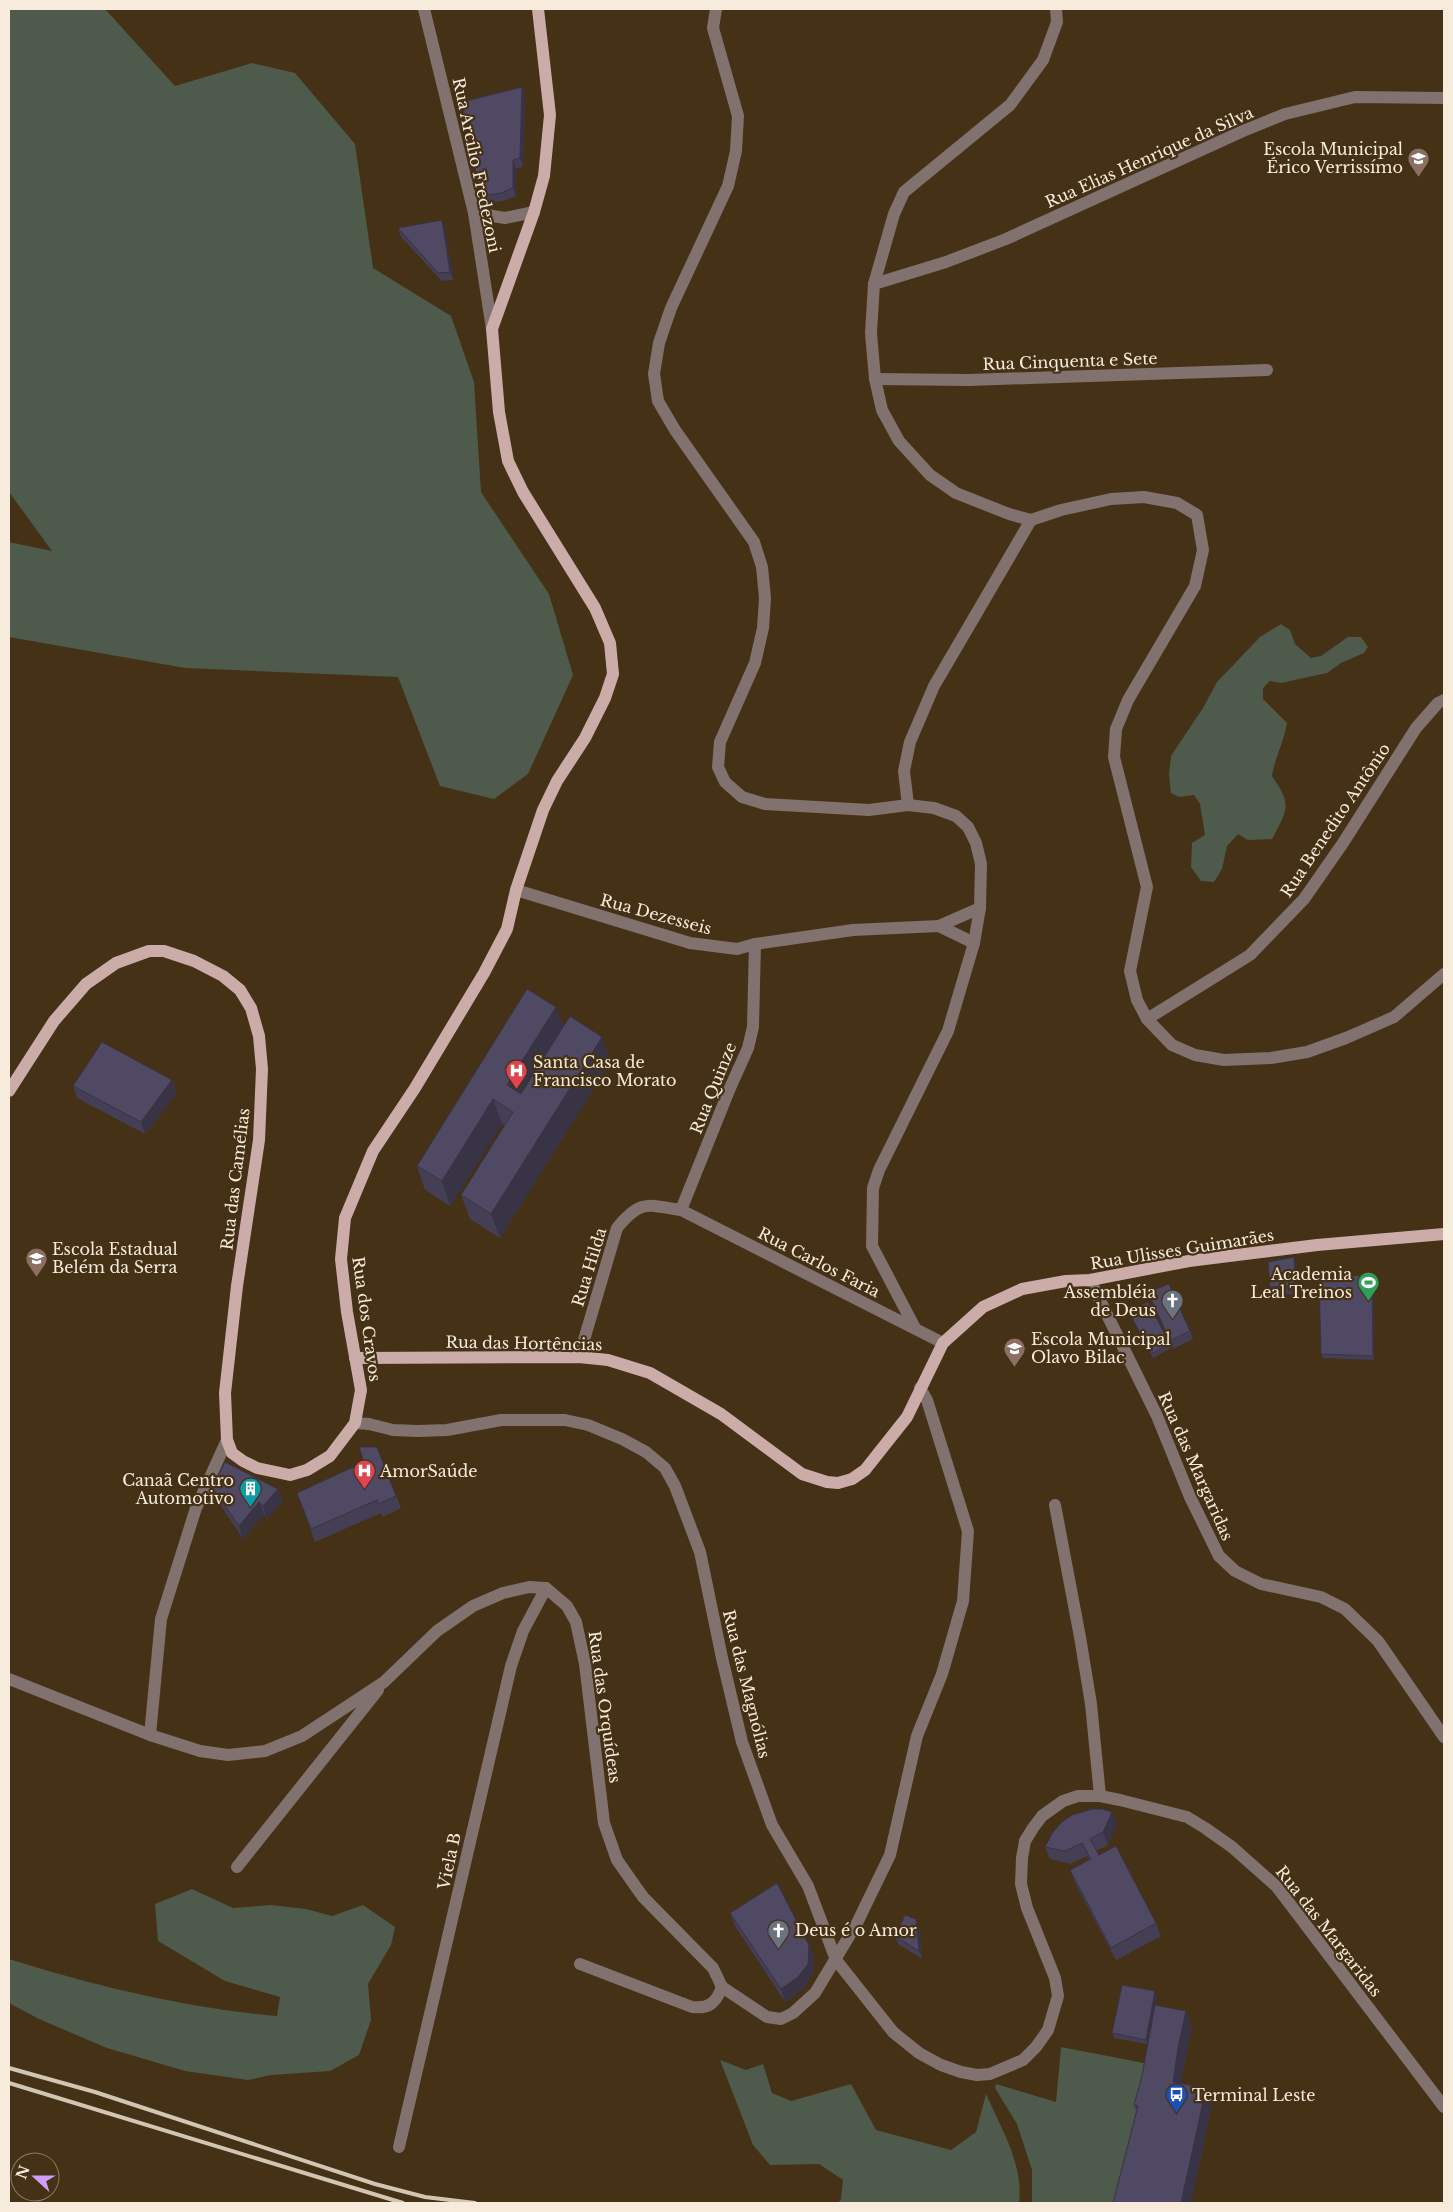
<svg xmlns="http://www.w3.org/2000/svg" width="1453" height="2212" font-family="'Libre Baskerville',serif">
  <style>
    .green { fill: #4e5a4b }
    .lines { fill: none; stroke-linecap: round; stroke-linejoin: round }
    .minor { stroke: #81716f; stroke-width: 12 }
    .major { stroke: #ccaca8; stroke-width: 12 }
    .rail { stroke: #d2c5b2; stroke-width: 4 }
    .wall { fill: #453f55 }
    .shaded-wall { fill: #383345 }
    .building { fill: #504963; stroke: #383345 }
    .labels { text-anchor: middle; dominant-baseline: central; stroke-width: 4.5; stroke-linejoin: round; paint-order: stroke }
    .poi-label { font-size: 16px; fill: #f7ebdb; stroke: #443116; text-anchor: start }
    .street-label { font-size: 16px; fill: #f7ebdb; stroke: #443116 }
  </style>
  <rect width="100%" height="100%" fill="#443116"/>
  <!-- green -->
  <g class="green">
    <polygon points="9,9 105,9 175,86 252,63 295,73 355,144 373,268 451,316 474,382 481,492 549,594 573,675 528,774 494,799 440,786 398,677 185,668 9,637 9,542 52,551 9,492"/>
    <path d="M1281,624L1290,630L1295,644L1311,658L1321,656L1348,637H1361L1368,647L1364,653L1341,663L1327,673L1281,683L1270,681L1263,688V699L1287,723C1284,742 1275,757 1272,776C1292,805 1288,809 1272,839L1248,840L1238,834L1227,846L1222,869L1214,882L1201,881L1191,867L1192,843L1205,835L1200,804L1194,795L1179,797L1171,793L1169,775L1171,756L1203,708L1217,682L1260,637Z"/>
    <path d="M192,1889L233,1908L271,1905L306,1909L332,1916L363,1905L395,1927L391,1945L368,1984L371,2020L359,2055L330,2071L271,2075L248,2080L185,2071L107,2048L39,2019L9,2003V1959C95,1986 186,2008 277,2016L280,1997L225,1981L158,1941L155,1904Z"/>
    <polygon points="1061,2047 1144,2063 1144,2097 1121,2203 1032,2203 1032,2170 1017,2124 995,2088 996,2084 1056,2102"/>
    <path d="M720,2060L746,2070L763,2064L772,2093L791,2101L851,2084L876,2130L951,2150L976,2132L986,2094C1001,2128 1024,2165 1019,2203H838L841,2199L843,2180L819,2164L770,2165L753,2145Z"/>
  </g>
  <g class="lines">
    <!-- minor -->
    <g class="minor">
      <polyline points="424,9 474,213 492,329"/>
      <polyline points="716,9 713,28 738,116 736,151 728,186 671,308 659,343 654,374 658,401 675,430 754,542 762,567 765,598 763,628 755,663 720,742 718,767 725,782 742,797 765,804 869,810 908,805 934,808 956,816 968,827 976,843 981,864 980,908 974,943 948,1031 879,1170 873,1188 872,1246 915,1328"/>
      <polyline points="474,213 505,218 534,212"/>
      <polyline points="874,284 946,262 1006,239 1243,131 1285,114 1355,97 1444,98"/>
      <polyline points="875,379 969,380 1267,370"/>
      <polyline points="1031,520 1061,510 1111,499 1144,497 1177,503 1197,515 1203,550 1195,586 1128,700 1116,729 1114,757 1147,887 1130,971 1137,1000 1147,1019 1172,1045 1195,1055 1224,1060 1271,1058 1307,1052 1346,1038 1394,1017 1444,974"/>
      <polyline points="1031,520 1009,514 956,493 930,475 899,441 882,410 875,379 871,333 874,284 894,214 904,192 1010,105 1043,60 1057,22 1056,9"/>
      <polyline points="908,805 904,771 910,742 934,686 1031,520"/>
      <polyline points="516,890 690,943 737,949 755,944 853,930 939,926"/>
      <polyline points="974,943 939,926 980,908"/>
      <polyline points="1147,1019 1250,955 1304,899 1343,843 1416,728 1438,703 1444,700"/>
      <polyline points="681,1210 730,1088 748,1048 753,1027 755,944"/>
      <polyline points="1090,1280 1157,1416 1190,1497 1219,1556 1235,1571 1261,1584 1321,1597 1345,1609 1378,1641 1444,1737"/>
      <path d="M579,1357L617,1228C641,1199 647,1205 681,1210L943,1343"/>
      <polyline points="355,1423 369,1424 393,1430 418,1431 447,1430 501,1420 565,1420 588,1425 622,1439 646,1452 665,1468 675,1486 700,1552 722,1658 742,1742 772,1825 808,1886 836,1960 893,2032 919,2053 941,2065 961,2072 977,2075 990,2074 1023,2060 1036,2047 1048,2030 1058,1996 1055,1978 1027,1908 1021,1884 1022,1858 1025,1841 1033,1828 1042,1816 1063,1801 1078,1796 1100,1796 1120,1800 1187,1817 1205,1828 1232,1847 1277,1887 1444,2107"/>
      <polyline points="1055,1505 1080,1637 1091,1704 1100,1796"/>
      <polyline points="9,1679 150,1735 200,1751 228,1755 265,1751 302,1736 384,1682 437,1631 473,1606 503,1593 529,1587 546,1588 567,1606 576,1622 585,1664 604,1823 617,1860 643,1897 713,1968 722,1987 767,2017 781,2019 793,2013 815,1993 857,1923 890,1855 917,1736 942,1674 963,1601 968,1531 927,1400 920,1388"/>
      <polyline points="150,1735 161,1619 196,1508 227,1440"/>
      <polyline points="237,1867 378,1690"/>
      <path d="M580,1964L692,2007C709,2009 716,2003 722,1987"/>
      <polyline points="399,2147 511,1666 523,1631 546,1588"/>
    </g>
    <!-- major -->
    <g class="major">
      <polyline points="9,1091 54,1021 86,984 116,963 149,951 164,951 194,961 223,976 240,990 251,1008 259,1036 262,1069 259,1140 237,1286 225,1393 227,1440 232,1453 243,1461 257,1468 290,1475 307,1470 330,1456 355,1423 361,1390 347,1312 341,1259 345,1218 373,1151 415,1088 484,973 507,929 516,890 543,810 557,781 585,738 605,698 613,674 610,643 595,608 523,492 508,461 499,412 492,329 534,212 544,176 550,115 538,9"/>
      <polyline points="355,1358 579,1357 608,1360 650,1373 721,1414 802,1474 827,1482 838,1483 852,1479 865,1470 907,1417 943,1343 983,1307 1022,1289 1066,1281 1090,1280 1189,1261 1317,1245 1444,1234"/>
    </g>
    <!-- rail -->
    <g class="rail">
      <polyline points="9,2068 95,2092 375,2184 425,2197 475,2203"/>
      <polyline points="9,2083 403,2203"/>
    </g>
  </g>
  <!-- wall -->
  <g class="wall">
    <polygon points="525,96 523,167 516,168 516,196 504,201 489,203 481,192 478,184"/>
    <polygon points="398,228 445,229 453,280 442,281 401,237"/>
    <polygon points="556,1007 563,1026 611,1061 500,1238 470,1219 461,1195 505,1125 502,1124 450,1206 425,1190 417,1166"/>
    <polygon points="172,1080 177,1093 145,1134 77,1098 73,1086"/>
    <polygon points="1294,1257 1297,1266 1298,1294 1273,1295 1270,1287"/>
    <polygon points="1374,1279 1374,1360 1323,1358 1321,1354"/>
    <polygon points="1148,1292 1190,1331 1193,1339 1173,1349"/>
    <polygon points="1128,1310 1170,1344 1171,1348 1153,1358"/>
    <polygon points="377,1447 401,1508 383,1517 381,1513 315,1542 297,1493 364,1462"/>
    <polygon points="212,1487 278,1489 283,1501 267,1519 264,1514 243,1539 217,1500"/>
    <polygon points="1112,1812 1117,1824 1108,1845 1096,1851 1099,1855 1156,1923 1161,1936 1116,1960 1075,1883 1070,1870 1089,1860 1087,1856 1070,1864 1050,1859 1045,1847"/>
    <polygon points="730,1913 809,1945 814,1957 812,1976 803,1989 785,2002 735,1926"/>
    <polygon points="919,1927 922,1959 898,1944 895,1936"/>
    <polygon points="1157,1996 1148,2044 1114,2038 1112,2033"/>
    <polygon points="1186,2011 1192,2028 1184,2065 1181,2084 1206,2088 1212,2105 1191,2203 1113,2203 1136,2112 1134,2105"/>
  </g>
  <!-- shaded-wall -->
  <g class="shaded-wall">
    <polygon points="522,87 525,96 523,167 520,158"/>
    <polygon points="513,160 516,168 516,196 513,188"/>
    <polygon points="442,220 445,229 453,280 450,272"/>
    <polygon points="556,1007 565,1031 516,1109 507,1085"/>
    <polygon points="602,1037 611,1061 500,1238 491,1214"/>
    <polygon points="172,1080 177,1093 145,1134 141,1122"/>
    <polygon points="493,1099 502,1124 450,1206 442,1181"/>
    <polygon points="1294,1257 1297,1266 1298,1294 1295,1286"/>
    <polygon points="1372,1275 1374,1279 1374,1360 1373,1356"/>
    <polygon points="278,1489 283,1501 267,1519 263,1506"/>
    <polygon points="259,1502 264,1514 243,1539 239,1526"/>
    <polygon points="1112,1812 1117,1824 1108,1845 1103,1832"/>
    <polygon points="916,1919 919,1927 922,1959 919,1951"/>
    <polygon points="809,1945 814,1957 812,1976 803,1989 785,2002 781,1989"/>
    <polygon points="1155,1991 1157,1996 1148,2044 1146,2040"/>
    <polygon points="1186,2011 1192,2028 1184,2065 1179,2099 1173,2082 1178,2048"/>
    <polygon points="1206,2088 1212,2105 1191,2203 1181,2203"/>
  </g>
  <!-- building -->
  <g class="building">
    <polygon points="522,87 520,158 513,160 513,188 501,193 486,195 478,184 462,102"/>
    <polygon points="442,220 450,272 438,273 398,228"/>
    <polygon points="527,989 556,1007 507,1085 521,1094 570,1016 602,1037 491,1214 461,1195 513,1112 493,1099 442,1181 417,1166"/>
    <polygon points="102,1042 172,1080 141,1122 73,1086"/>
    <polygon points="1294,1257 1295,1286 1270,1287 1268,1262"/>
    <polygon points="1372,1275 1373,1356 1321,1354 1319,1277"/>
    <polygon points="1169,1284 1190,1331 1170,1341 1148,1292"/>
    <polygon points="1148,1302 1170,1344 1151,1354 1128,1310"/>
    <polygon points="359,1447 377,1447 396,1496 378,1504 377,1500 311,1529 297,1493 364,1462"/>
    <polygon points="225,1462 278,1489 263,1506 259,1502 239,1526 212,1487"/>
    <polygon points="1092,1809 1102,1809 1112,1812 1103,1832 1090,1839 1099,1855 1116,1846 1156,1923 1111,1948 1070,1870 1091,1859 1082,1843 1065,1851 1045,1847 1053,1832 1062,1822 1072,1815"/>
    <polygon points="777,1883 809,1945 808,1964 798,1977 781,1989 730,1913"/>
    <polygon points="905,1915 916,1919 919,1951 895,1936"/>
    <polygon points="1122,1985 1155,1991 1146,2040 1112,2033"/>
    <polygon points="1155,2005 1186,2011 1178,2048 1173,2082 1206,2088 1181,2203 1113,2203 1138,2106 1134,2105 1142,2076"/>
  </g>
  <!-- icons -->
  <defs>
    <symbol id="school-pin" viewBox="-11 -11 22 30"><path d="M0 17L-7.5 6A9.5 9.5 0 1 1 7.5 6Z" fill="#8d6e63" stroke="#443116"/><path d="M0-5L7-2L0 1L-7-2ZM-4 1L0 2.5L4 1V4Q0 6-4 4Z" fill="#fff"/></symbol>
    <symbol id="hospital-pin" viewBox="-11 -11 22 30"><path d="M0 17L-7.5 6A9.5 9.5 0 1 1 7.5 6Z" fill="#e0444e" stroke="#443116"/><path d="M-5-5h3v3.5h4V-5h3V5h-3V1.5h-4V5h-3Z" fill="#fff"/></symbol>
    <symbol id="stadium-pin" viewBox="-11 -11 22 30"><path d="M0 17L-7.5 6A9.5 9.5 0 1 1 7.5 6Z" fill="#2e9e5b" stroke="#443116"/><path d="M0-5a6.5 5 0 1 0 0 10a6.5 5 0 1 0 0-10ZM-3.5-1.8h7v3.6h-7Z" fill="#fff"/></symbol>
    <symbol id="church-pin" viewBox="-11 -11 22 30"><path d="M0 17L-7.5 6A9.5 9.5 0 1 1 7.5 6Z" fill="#6b7280" stroke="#443116"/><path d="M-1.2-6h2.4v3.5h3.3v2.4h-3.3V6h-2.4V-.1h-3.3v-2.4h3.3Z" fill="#fff"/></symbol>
    <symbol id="building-pin" viewBox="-11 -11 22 30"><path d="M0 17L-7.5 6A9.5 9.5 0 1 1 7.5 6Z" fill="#0f9aa8" stroke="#443116"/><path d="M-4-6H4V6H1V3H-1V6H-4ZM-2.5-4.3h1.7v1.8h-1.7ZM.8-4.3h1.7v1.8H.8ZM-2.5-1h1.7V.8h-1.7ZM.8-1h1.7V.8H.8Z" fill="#fff"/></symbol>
    <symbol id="bus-pin" viewBox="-11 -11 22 30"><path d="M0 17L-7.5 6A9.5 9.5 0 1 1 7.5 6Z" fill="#1a4fb4" stroke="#443116"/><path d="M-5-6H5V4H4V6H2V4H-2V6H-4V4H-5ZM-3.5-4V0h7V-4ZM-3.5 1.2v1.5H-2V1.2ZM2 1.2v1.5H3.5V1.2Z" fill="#fff"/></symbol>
  </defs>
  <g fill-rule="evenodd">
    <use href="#school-pin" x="1406" y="146" width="25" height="34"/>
    <use href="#hospital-pin" x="504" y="1058" width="25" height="34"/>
    <use href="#school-pin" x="24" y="1246" width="25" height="34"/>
    <use href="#stadium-pin" x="1356" y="1270" width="25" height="34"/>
    <use href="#church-pin" x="1160" y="1288" width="25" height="34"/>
    <use href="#school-pin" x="1002" y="1336" width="25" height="34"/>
    <use href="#hospital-pin" x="352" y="1458" width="25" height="34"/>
    <use href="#building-pin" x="238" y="1476" width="25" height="34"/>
    <use href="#church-pin" x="766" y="1918" width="25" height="34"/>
    <use href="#bus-pin" x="1164" y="2082" width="25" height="34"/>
  </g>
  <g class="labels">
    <!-- poi labels -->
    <g class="poi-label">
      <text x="1403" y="149" text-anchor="end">Escola Municipal<tspan x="1403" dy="18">Érico Verrissímo</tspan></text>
      <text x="533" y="1062">Santa Casa de<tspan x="533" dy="18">Francisco Morato</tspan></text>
      <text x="52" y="1249">Escola Estadual<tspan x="52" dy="18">Belém da Serra</tspan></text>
      <text x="1352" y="1274" text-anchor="end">Academia<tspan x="1352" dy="18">Leal Treinos</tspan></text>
      <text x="1156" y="1292" text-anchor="end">Assembléia<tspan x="1156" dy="18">de Deus</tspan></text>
      <text x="1031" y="1339">Escola Municipal<tspan x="1031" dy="18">Olavo Bilac</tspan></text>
      <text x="380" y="1471">AmorSaúde</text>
      <text x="234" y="1480" text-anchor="end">Canaã Centro<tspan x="234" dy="18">Automotivo</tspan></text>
      <text x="795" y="1930">Deus é o Amor</text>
      <text x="1192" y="2095">Terminal Leste</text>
    </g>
    <!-- street labels -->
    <g class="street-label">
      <text transform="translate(1149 157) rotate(-24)">Rua Elias Henrique da Silva</text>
      <text transform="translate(477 165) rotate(78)">Rua Arcílio Fredezoni</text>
      <text transform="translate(1070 361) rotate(-2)">Rua Cinquenta e Sete</text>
      <text transform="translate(1335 820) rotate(-56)">Rua Benedito Antônio</text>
      <text transform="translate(656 914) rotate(15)">Rua Dezesseis</text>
      <text transform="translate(713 1088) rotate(-68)">Rua Quinze</text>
      <text transform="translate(235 1179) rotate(-83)">Rua das Camélias</text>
      <text transform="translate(1182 1249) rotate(-9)">Rua Ulisses Guimarães</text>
      <text transform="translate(819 1262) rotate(27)">Rua Carlos Faria</text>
      <text transform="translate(589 1267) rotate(-73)">Rua Hilda</text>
      <text transform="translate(367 1319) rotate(82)">Rua dos Cravos</text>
      <text transform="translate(524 1343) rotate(1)">Rua das Hortências</text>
      <text transform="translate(1196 1466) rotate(66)">Rua das Margaridas</text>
      <text transform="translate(747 1684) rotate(76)">Rua das Magnólias</text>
      <text transform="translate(605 1707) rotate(82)">Rua das Orquídeas</text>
      <text transform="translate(449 1861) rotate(-78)">Viela B</text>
      <text transform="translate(1329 1931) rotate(52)">Rua das Margaridas</text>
    </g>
  </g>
  <!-- border -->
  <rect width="1453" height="2212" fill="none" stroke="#f7ebdb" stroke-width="20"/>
  <!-- north arrow -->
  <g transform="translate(35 2177) rotate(291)"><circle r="24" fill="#443116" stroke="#8c7b65"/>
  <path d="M0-4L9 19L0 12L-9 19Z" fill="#d39cfc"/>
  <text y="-8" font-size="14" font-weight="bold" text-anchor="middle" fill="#f7ebdb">N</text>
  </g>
</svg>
